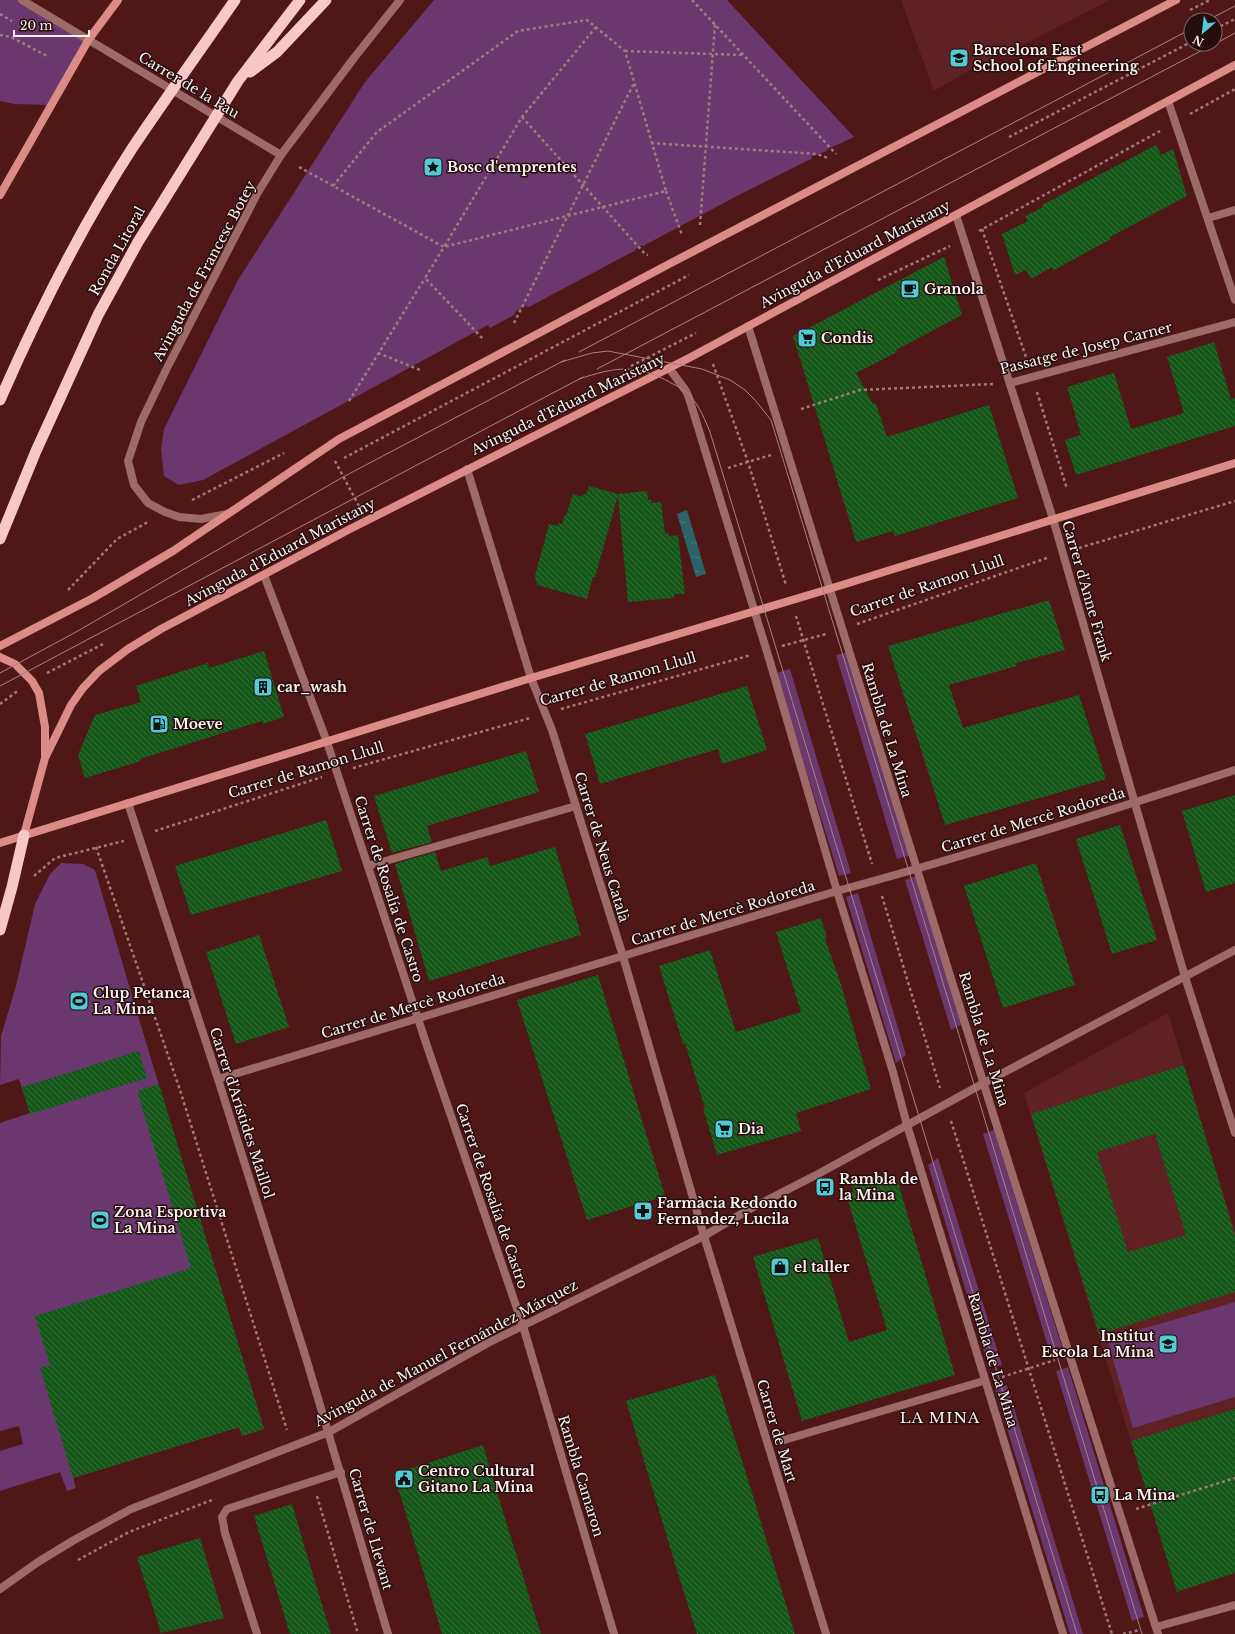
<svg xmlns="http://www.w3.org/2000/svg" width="1235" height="1634" font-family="'Libre Baskerville',serif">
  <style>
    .built { fill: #5f2122 }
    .green { fill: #6a386e }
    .water { fill: url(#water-ripples) }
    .building { fill: url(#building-back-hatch); fill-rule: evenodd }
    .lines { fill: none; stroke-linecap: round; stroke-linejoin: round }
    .path { stroke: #9f7c7c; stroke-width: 2.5; stroke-dasharray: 3 3; stroke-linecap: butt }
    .pedestrian { stroke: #9d6b67; stroke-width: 8 }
    .minor { stroke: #9d6b67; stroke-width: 8 }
    .tertiary { stroke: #9d6b67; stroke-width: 8 }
    .secondary { stroke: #dc8c87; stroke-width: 8 }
    .trunk { stroke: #f6c9c6; stroke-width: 11 }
    .tram { stroke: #a48383; stroke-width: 1 }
    .labels { text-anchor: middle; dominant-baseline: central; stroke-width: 3; stroke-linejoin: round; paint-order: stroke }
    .poi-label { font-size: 14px; font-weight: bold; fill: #faf2f1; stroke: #260c0c; text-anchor: start }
    .street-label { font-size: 14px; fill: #faf2f1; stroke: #260c0c }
    .neighbourhood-label { font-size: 15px; letter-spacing: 1px; fill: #faf2f1; stroke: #260c0c }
  </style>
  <defs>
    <pattern id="water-ripples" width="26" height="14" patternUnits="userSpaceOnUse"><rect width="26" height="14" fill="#2c6368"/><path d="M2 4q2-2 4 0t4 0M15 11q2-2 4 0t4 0" fill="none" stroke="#4c7a7e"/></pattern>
    <pattern id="building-back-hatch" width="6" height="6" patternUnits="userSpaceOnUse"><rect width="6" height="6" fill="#145718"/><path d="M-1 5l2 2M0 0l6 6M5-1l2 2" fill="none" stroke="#37703a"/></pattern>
  </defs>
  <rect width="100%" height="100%" fill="#501717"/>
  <!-- built -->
  <g class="built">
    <polygon points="901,0 1110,0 1023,45 970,70 934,91"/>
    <polygon points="1168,1013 1235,1232 1235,1455 1144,1484 1024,1093"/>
  </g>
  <!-- green -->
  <g class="green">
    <polygon points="0,0 22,0 89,39 51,105 14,104 0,101"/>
    <polygon points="434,0 727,0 854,137 826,150 827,151 810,157 813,158 737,196 643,246 642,245 636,249 636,250 527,308 528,305 516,311 514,315 490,328 488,325 477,331 203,480 179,485 164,476 161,449 164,429 238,280 365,82"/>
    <polygon points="849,652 911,855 897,859 836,655"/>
    <polygon points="790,669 851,873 839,876 776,673"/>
    <polygon points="61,863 83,864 95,870 141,1026 264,1429 242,1436 239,1427 73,1478 76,1488 67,1491 60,1472 0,1491 0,1451 23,1444 19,1426 0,1431 0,1123 30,1113 19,1079 0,1085 1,1036 16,986 35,904 50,874"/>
    <polygon points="917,876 962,1024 951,1030 905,880"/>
    <polygon points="858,893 906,1055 896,1063 846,897"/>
    <polygon points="994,1130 1062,1347 1049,1350 983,1134"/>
    <polygon points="938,1158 1002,1365 989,1368 928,1165"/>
    <polygon points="1235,1302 1235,1397 1133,1428 1107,1339"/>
    <polygon points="1068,1367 1144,1617 1132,1621 1056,1371"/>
    <polygon points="1007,1385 1083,1634 1070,1634 995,1389"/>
  </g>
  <!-- water -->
  <polygon class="water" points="687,510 706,574 696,577 677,514"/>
  <!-- building -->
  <g class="building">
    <polygon points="1156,145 1161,155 1173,149 1187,196 1110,237 1111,239 1054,270 1052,267 1031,279 1026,270 1015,275 1002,234 1028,221 1025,216 1043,207 1042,205"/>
    <polygon points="944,257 962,315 896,350 897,352 856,373 873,404 876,404 887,437 989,405 1018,498 895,536 893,531 856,542 793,336"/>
    <polygon points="1214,342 1231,399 1235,398 1235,426 1076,475 1065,440 1081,435 1067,387 1114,373 1131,429 1184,413 1167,357"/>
    <polygon points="589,486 618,494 647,491 648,500 651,500 651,503 661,502 665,534 668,533 669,536 678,535 685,594 674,594 674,598 628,602 618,496 595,577 593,577 587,599 537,585 535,576 549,524 558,526 559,523 562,524 565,515 566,516 573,494 582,497 583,494 586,495"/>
    <polygon points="1049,600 1065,650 1016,663 1017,666 949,685 963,728 1079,695 1106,779 945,825 888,646"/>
    <polygon points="264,651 284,717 263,724 262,721 140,759 141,761 85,778 78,755 95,715 141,702 136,686 208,663 209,668"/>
    <polygon points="747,686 767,750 722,764 718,749 600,784 585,734"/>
    <polygon points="526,751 539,792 427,826 432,842 392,853 374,796"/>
    <polygon points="1235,795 1235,883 1206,892 1182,811"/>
    <polygon points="326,820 342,871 191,915 175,866"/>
    <polygon points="1120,825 1157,940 1112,954 1076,839"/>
    <polygon points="555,847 581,935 429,981 395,864 435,852 441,871 487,857 490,866"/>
    <polygon points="1036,863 1075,985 1003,1008 964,886"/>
    <polygon points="821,918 827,938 825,939 840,981 871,1089 796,1113 801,1131 717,1155 703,1108 705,1108 685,1043 683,1044 659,966 710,950 736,1032 801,1012 776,932"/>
    <polygon points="259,935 289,1027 236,1044 206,952"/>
    <polygon points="598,975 665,1196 587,1220 517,1000"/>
    <polygon points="139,1051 147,1078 30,1114 22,1087"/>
    <path d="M1184,1065L1235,1235V1292L1099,1334L1031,1114ZM1155,1134L1186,1235L1128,1252L1097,1152Z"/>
    <polygon points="159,1084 264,1429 242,1436 240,1427 73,1478 40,1368 50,1365 35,1316 191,1268 137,1091"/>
    <polygon points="887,1174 889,1181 897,1179 955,1375 802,1421 753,1257 818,1238 849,1342 887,1330 846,1194 854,1192 851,1184"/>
    <polygon points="715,1375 753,1496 795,1634 697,1634 680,1580 626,1401"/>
    <polygon points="1235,1409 1235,1573 1177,1592 1131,1441"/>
    <polygon points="483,1445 503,1512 541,1634 442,1634 394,1474"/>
    <polygon points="292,1504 307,1555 331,1634 290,1634 254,1516"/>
    <polygon points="200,1538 224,1618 161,1633 137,1557"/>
  </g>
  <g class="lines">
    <!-- path -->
    <g class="path">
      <polyline points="692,0 836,154"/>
      <polyline points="1190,10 1210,0"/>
      <polyline points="0,14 12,21"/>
      <polyline points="1215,29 1235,19"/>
      <polyline points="0,35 11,37 49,57"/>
      <polyline points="625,51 743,55"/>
      <polyline points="1190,114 1235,89"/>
      <polyline points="522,117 645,254 648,255"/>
      <polyline points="1009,137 1191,42"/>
      <polyline points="651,143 817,154 828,158"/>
      <polyline points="299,167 444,247 425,278 483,339"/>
      <polyline points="333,186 377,132 518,31 587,20 625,51 666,191 444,247 522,117 596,27"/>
      <polyline points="666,191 682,235"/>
      <polyline points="700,225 715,24"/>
      <polyline points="982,229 1027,360"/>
      <polyline points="979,231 1160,131"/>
      <polyline points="878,280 950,246"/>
      <polyline points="514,323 634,83"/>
      <polyline points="378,353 420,370"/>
      <polyline points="713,364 748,462 786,585"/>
      <polyline points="631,366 696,333"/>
      <polyline points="1037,392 1067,489"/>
      <polyline points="349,401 425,278"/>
      <polyline points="801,409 860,390 993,384"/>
      <polyline points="344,458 689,275"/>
      <polyline points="335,461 359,506"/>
      <polyline points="728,468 771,455"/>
      <polyline points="192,500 284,453"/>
      <polyline points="1079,548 1235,501"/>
      <polyline points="68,590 117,539 148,522"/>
      <polyline points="796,616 872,864"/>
      <polyline points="857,624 1047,558"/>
      <polyline points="782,646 826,634"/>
      <polyline points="47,673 105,643"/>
      <polyline points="0,704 19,690"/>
      <polyline points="561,709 751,655"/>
      <polyline points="353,768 530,718"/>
      <polyline points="155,831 322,777"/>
      <polyline points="96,847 179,1087 287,1430"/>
      <polyline points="34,876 55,858 124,841"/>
      <polyline points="882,896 940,1088"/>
      <polyline points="951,1121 1112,1634"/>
      <polyline points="1002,1377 1055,1360"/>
      <polyline points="317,1496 358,1634"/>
      <polyline points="1136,1509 1235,1478"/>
      <polyline points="78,1560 129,1532 212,1500"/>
      <polyline points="1123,1634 1140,1630"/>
    </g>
    <!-- pedestrian -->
    <g class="pedestrian">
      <polyline points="1168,101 1235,300"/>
      <polyline points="1208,218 1235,210"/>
      <polyline points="1010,383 1235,322"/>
      <polyline points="264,575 327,742 426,1043 523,1326 614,1634"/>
      <polyline points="368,866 576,806"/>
      <path d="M218,1079L837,891C971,855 1103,813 1235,770"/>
      <polyline points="784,1440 980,1382"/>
      <polyline points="1156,1627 1235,1605"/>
    </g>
    <!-- minor -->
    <g class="minor">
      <polyline points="22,0 281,155"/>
      <polyline points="956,215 1053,519 1185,977 1235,1133"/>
      <polyline points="467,469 531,678 552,730 622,953 704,1236 826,1634"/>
      <polyline points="128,803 218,1079 306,1358 388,1634"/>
      <polyline points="0,1589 38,1562 74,1540 131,1509 329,1432 488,1343 704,1236 748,1210 818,1174 984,1083 1235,950"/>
      <polyline points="257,1634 225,1533 222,1517 227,1509 341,1472"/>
    </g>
    <!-- tertiary -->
    <g class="tertiary">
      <polyline points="748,326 995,1120 1158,1634"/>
      <polyline points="669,368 686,391 689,398 771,665 837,891 893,1072 907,1125 1063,1634"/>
      <polyline points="227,514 201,519 179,517 165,512 148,503 134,485 128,461 141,422 166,370 257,194 281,155 354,58 400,0"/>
    </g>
    <!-- secondary -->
    <g class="secondary">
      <polyline points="0,195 89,39 118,0"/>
      <polyline points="0,646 93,598 173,551 339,439 671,263 1176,0"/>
      <polyline points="0,657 15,664 32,681 39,693 45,727 45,755"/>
      <polyline points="24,835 45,758 71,705 83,688 99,671 128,649 161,629 350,529 689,358 1235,65"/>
      <polyline points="0,843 531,678 829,589 1235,463"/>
    </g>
    <!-- trunk -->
    <g class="trunk">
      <polyline points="250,72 277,52 326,0"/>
      <path d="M0,400C38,313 81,227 133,147C166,98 201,49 235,0"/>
      <polyline points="0,539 36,451 98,315 138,242 238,81 300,0"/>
      <polyline points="0,930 12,887 24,835"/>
    </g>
    <!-- tram -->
    <g class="tram">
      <polyline points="1208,20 1235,6"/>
      <polyline points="1215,44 1235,33"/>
      <polyline points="579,352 1191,29"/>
      <polyline points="561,362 592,353 608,351 702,369 730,380 745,390 755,400 771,420 1142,1634"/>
      <polyline points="597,369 1214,44"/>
      <path d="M579,379C615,367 637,363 671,383C679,387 686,390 691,397C700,407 705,420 710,432L1077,1634"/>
      <polyline points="0,673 76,632 343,477 565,360"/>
      <polyline points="0,686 583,377"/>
    </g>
  </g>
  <!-- icons -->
  <defs>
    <symbol id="university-square" viewBox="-11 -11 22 22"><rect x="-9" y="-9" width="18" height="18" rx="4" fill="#52cbd7" stroke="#260c0c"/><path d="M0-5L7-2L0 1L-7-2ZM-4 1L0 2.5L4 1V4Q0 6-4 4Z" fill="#111"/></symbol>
    <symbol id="sight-square" viewBox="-11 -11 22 22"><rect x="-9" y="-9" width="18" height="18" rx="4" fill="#52cbd7" stroke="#260c0c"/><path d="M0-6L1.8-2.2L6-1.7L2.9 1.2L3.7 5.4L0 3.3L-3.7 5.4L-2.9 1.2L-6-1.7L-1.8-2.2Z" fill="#111"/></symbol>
    <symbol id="cafe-square" viewBox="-11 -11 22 22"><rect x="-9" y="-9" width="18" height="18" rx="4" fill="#52cbd7" stroke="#260c0c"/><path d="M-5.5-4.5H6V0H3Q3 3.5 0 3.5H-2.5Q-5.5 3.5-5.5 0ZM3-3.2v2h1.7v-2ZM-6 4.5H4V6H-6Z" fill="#111"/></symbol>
    <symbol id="supermarket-square" viewBox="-11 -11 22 22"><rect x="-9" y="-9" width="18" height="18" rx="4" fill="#52cbd7" stroke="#260c0c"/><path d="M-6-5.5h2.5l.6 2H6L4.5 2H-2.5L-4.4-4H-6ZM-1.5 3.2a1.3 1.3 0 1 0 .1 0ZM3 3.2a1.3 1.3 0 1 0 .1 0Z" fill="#111"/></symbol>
    <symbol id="building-square" viewBox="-11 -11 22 22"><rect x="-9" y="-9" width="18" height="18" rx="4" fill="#52cbd7" stroke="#260c0c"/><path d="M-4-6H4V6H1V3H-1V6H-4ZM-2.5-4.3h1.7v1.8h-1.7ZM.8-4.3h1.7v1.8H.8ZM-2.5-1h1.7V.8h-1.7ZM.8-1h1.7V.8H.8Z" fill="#111"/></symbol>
    <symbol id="fuel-square" viewBox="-11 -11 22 22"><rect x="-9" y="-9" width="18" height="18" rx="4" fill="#52cbd7" stroke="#260c0c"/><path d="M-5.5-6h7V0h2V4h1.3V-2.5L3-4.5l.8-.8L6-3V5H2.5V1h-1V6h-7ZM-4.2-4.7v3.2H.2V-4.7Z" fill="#111"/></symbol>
    <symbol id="stadium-square" viewBox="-11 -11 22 22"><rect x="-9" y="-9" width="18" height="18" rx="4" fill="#52cbd7" stroke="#260c0c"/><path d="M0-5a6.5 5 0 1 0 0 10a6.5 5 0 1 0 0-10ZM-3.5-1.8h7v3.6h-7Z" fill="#111"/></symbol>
    <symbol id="bus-square" viewBox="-11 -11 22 22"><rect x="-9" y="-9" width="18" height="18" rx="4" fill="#52cbd7" stroke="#260c0c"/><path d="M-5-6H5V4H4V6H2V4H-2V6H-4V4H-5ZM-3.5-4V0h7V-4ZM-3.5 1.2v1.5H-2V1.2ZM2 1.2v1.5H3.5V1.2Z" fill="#111"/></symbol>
    <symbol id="pharmacy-square" viewBox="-11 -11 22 22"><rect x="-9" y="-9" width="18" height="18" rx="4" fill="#52cbd7" stroke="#260c0c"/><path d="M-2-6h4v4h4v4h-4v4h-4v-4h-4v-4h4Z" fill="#111"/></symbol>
    <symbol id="shop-square" viewBox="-11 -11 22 22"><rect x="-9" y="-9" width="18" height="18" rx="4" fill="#52cbd7" stroke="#260c0c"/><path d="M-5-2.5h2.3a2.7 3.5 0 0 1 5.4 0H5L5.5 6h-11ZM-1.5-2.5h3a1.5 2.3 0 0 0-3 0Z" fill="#111"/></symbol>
    <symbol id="school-square" viewBox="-11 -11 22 22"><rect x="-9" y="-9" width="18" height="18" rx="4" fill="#52cbd7" stroke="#260c0c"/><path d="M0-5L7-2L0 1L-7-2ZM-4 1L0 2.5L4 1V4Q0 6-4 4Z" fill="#111"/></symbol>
    <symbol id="civic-square" viewBox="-11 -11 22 22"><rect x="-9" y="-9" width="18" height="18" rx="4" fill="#52cbd7" stroke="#260c0c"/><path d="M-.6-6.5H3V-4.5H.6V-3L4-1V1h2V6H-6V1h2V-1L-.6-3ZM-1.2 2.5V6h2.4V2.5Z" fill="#111"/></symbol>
  </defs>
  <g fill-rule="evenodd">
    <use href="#university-square" x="948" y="47" width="22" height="22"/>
    <use href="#sight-square" x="422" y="156" width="22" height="22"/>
    <use href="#cafe-square" x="899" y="278" width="22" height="22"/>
    <use href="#supermarket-square" x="796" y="327" width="22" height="22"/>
    <use href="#building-square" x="252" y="676" width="22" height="22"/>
    <use href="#fuel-square" x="148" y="713" width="22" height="22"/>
    <use href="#stadium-square" x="68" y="990" width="22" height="22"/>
    <use href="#supermarket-square" x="713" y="1118" width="22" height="22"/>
    <use href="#bus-square" x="814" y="1176" width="22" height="22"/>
    <use href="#pharmacy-square" x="632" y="1200" width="22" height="22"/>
    <use href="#stadium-square" x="89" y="1209" width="22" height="22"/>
    <use href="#shop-square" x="769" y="1256" width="22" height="22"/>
    <use href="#school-square" x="1157" y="1333" width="22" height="22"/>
    <use href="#civic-square" x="393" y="1468" width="22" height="22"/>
    <use href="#bus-square" x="1089" y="1484" width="22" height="22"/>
  </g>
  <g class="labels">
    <!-- poi labels -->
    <g class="poi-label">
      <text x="973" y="50">Barcelona East<tspan x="973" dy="16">School of Engineering</tspan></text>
      <text x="447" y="167">Bosc d'emprentes</text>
      <text x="924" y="289">Granola</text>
      <text x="821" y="338">Condis</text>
      <text x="277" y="687">car_wash</text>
      <text x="173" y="724">Moeve</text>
      <text x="93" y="993">Clup Petanca<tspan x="93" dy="16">La Mina</tspan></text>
      <text x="738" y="1129">Dia</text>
      <text x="839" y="1179">Rambla de<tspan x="839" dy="16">la Mina</tspan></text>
      <text x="657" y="1203">Farmàcia Redondo<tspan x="657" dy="16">Fernandez, Lucila</tspan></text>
      <text x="114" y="1212">Zona Esportiva<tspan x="114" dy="16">La Mina</tspan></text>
      <text x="794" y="1267">el taller</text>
      <text x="1154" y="1336" text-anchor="end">Institut<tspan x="1154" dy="16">Escola La Mina</tspan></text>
      <text x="418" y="1471">Centro Cultural<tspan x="418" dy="16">Gitano La Mina</tspan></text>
      <text x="1114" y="1495">La Mina</text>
    </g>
    <!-- street labels -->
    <g class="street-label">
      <text transform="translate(189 85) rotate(31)">Carrer de la Pau</text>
      <text transform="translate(117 251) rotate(-61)">Ronda Litoral</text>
      <text transform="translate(855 254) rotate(-28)">Avinguda d'Eduard Maristany</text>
      <text transform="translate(204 271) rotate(-62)">Avinguda de Francesc Botey</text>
      <text transform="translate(1086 348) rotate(-14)">Passatge de Josep Carner</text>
      <text transform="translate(568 404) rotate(-26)">Avinguda d'Eduard Maristany</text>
      <text transform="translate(280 552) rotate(-28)">Avinguda d'Eduard Maristany</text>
      <text transform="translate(927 586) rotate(-19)">Carrer de Ramon Llull</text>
      <text transform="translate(1087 591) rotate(74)">Carrer d'Anne Frank</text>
      <text transform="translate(618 679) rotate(-16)">Carrer de Ramon Llull</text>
      <text transform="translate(887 730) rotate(73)">Rambla de La Mina</text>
      <text transform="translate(306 770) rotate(-17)">Carrer de Ramon Llull</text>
      <text transform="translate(1033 820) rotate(-17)">Carrer de Mercè Rodoreda</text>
      <text transform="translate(602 847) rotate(73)">Carrer de Neus Català</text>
      <text transform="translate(389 889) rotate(72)">Carrer de Rosalía de Castro</text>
      <text transform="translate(723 913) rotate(-17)">Carrer de Mercè Rodoreda</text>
      <text transform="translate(413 1006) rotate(-17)">Carrer de Mercè Rodoreda</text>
      <text transform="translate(984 1039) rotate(73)">Rambla de La Mina</text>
      <text transform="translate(242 1113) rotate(72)">Carrer d'Arístides Maillol</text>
      <text transform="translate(492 1196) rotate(71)">Carrer de Rosalía de Castro</text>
      <text transform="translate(446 1353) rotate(-28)">Avinguda de Manuel Fernández Márquez</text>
      <text transform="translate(993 1360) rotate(73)">Rambla de La Mina</text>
      <text transform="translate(777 1431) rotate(73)">Carrer de Mart</text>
      <text transform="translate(581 1476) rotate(73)">Rambla Camaron</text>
      <text transform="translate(371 1529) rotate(74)">Carrer de Llevant</text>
    </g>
    <!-- neighbourhood labels -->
    <g class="neighbourhood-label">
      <text x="940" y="1417">LA MINA</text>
    </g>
  </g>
  <!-- north arrow -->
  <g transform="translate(1203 32) rotate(208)"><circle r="19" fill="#260c0c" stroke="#7b6868"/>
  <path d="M0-3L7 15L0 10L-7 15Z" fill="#52cbd7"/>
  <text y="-6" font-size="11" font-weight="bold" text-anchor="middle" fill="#faf2f1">N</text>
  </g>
  <!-- scale -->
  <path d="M14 30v6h75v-6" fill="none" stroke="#faf2f1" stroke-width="2"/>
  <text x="20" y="30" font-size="12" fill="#faf2f1" stroke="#260c0c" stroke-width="3" paint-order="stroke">20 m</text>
</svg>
